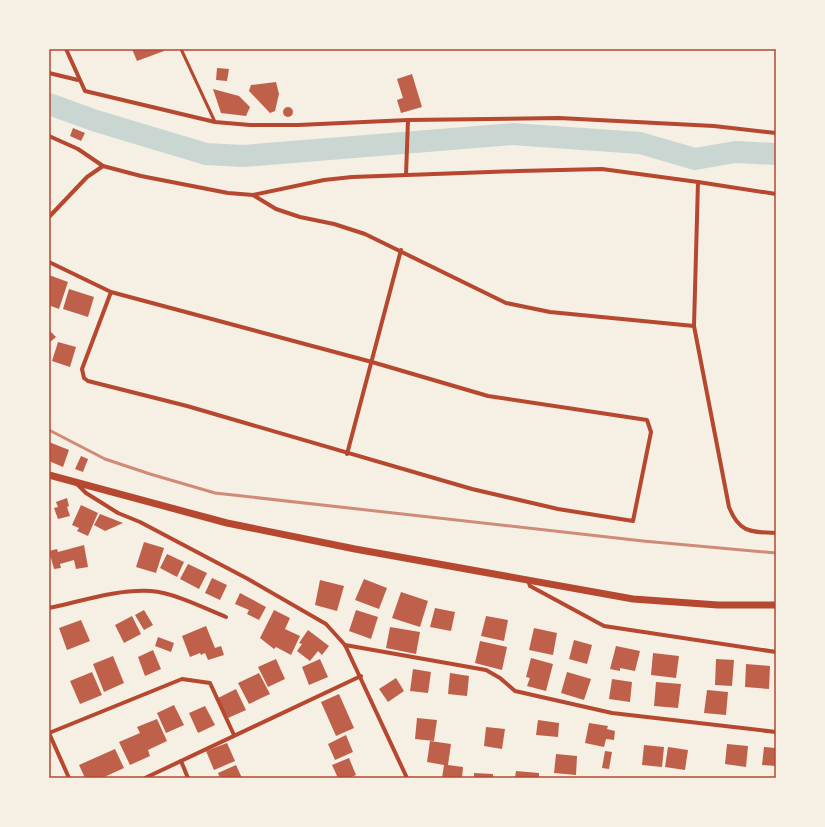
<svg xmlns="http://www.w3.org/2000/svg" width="825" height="827" font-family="'Alegreya Sans',sans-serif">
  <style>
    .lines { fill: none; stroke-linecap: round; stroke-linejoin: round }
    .river { stroke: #c9d6d2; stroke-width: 22 }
    .building { fill: #bf614a }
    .service { stroke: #b5482f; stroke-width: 3 }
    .minor { stroke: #b5482f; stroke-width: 4 }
    .tertiary { stroke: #b5482f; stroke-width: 7 }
    .rail { stroke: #cf8b77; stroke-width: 3 }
    .neatline { fill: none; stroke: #b5482f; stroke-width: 1.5 }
  </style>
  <rect width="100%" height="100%" fill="#f6efe4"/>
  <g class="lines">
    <!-- river -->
    <polyline class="river" points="49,104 96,121 206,154 243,156 512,134 640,143 695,159 735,152 776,154"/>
  </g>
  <!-- building -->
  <g class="building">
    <polygon points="132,49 163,49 164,51 137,61"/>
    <polygon points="217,68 229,69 227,81 216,80"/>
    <polygon points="412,74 422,107 401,113 397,100 403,98 397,79"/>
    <polygon points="276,82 279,94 275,111 270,113 249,91 251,85"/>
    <polygon points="213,89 239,96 250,107 246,116 221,113"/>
    <circle cx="288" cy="112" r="5"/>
    <polygon points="73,128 85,133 81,141 70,136"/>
    <polygon points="49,275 68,282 59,309 51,306 49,311"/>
    <polygon points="69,289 94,297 88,317 63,309"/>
    <polygon points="49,330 56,337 49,343"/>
    <polygon points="58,342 76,347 70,367 52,361"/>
    <polygon points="49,442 69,450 63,467 49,461"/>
    <polygon points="81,456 88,459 83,472 75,469"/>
    <polygon points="67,498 69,506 67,507 70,516 58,519 54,508 58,507 56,502"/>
    <polygon points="81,505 98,513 88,536 77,531 79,528 72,525"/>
    <polygon points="100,514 123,523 105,531 94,525"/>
    <polygon points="144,542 164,548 156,573 136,567"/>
    <polygon points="84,545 88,567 76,569 74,560 60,564 61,568 54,569 49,551 57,549 58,552"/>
    <polygon points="167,554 184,562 177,577 160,568"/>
    <polygon points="188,564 207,573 199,589 180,579"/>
    <polygon points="212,578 227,585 220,600 205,593"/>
    <polygon points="364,579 387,588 379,609 355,600"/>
    <polygon points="320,580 344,586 337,611 315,605"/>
    <polygon points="401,592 428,601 420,627 392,618"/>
    <polygon points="240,593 266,607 259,620 247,614 249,610 235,604"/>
    <polygon points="435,608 455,612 451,631 430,627"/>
    <polygon points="144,610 153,625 144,630 135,615"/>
    <polygon points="274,610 290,618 285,629 300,636 291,655 276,647 274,649 260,638"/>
    <polygon points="356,610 378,617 371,639 349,631"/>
    <polygon points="132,616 141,634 124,643 115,625"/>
    <polygon points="486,616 508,620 504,641 481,636"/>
    <polygon points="81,620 90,641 67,650 59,628"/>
    <polygon points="206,626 215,648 221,646 224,655 208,660 205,653 201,655 200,653 190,657 182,636"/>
    <polygon points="390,627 420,632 416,654 386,648"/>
    <polygon points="534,628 557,633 553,655 529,650"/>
    <polygon points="308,630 329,646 322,655 318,651 310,661 297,651 302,644 299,643"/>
    <polygon points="158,637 174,643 171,652 155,646"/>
    <polygon points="574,640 592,645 587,664 569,659"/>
    <polygon points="480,641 507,647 502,670 475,663"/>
    <polygon points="616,646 640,651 635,671 620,668 620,671 610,669"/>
    <polygon points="153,650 161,669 145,676 138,657"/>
    <polygon points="653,653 679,656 676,678 651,675"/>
    <polygon points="113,656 124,683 104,692 93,664"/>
    <polygon points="531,658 553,664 546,691 527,686 530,678 526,677"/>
    <polygon points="276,659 285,679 268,687 258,667"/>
    <polygon points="320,659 328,677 309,685 302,667"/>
    <polygon points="716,659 734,660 732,686 715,685"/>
    <polygon points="746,664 770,666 769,689 745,687"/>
    <polygon points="413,669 431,672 428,693 410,691"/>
    <polygon points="92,672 102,695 80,704 70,681"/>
    <polygon points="567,672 591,679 584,700 561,693"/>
    <polygon points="259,673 270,694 249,704 238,683"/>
    <polygon points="450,673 469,676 467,696 448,694"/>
    <polygon points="396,678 404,691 388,702 379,689"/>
    <polygon points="612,679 632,682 630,702 609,699"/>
    <polygon points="656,682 681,684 678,708 654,706"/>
    <polygon points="236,689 246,710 228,718 218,698"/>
    <polygon points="707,690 728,692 726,715 704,713"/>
    <polygon points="339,694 354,728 336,736 321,702"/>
    <polygon points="174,705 184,725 166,733 157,713"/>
    <polygon points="205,706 215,725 198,733 189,713"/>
    <polygon points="417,718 437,720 434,741 415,739"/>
    <polygon points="157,719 167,741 148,750 150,756 130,765 119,742 140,733 137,727"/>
    <polygon points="538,720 559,723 558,737 536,735"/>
    <polygon points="589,723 608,726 607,729 615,731 614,740 606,739 604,747 585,743"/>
    <polygon points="486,727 505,729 502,749 484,746"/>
    <polygon points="346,735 353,752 335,760 328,744"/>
    <polygon points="430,741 451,744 448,765 463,767 462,778 442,778 444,765 427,762"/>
    <polygon points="227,743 235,761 214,770 206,751"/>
    <polygon points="727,744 748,746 746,767 725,764"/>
    <polygon points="644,745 664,747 662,767 642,765"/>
    <polygon points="668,747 688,750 685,770 665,767"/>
    <polygon points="764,747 776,748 776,766 762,765"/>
    <polygon points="115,749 124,768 102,778 85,778 79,765"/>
    <polygon points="605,751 612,752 609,769 602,768"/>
    <polygon points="556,754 577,756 576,775 554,773"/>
    <polygon points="349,758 356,775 349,778 338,778 332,765"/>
    <polygon points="236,765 242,778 220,778 218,773"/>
    <polygon points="516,771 539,773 539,778 515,778"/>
    <polygon points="474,773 493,774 493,778 474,778"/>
  </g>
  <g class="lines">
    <!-- service -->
    <polyline class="service" points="181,49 215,122"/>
    <!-- minor -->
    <g class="minor">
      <polyline points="66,49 85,91 215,122 250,125 298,125 408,120 559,118 714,126 776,133"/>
      <polyline points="49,73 78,80"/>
      <polyline points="49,136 78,149 103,166 141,176 228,193 253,195 276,209 300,217 334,224 365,234 506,303 550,312 694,326"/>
      <polyline points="406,175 408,120"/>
      <polyline points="698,182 776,194"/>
      <path d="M253,195L324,180L352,177L519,171L602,169L698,182L694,326L729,507C739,533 751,532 776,533"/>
      <polyline points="49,217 87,177 103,166"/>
      <polyline points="49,262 111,292 372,362 488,396 647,420 651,432 633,521 558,509 472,489 187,406 88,381 84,378 82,369 111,292"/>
      <polyline points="347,454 401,250"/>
      <polyline points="77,484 86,493 118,513 140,522 248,579 326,624 345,645 407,778"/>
      <polyline points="528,580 530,586 604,626 776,652"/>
      <path d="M49,608C82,601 117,589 151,591C172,592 207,609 226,617"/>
      <polyline points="345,645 486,670 500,678 515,691 612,713 776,732"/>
      <polyline points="49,733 182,679 210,683 234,735"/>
      <polyline points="49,733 69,778"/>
      <polyline points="181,761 188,778"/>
      <polyline points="145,778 361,676"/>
    </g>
    <!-- tertiary -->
    <polyline class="tertiary" points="49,475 227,523 355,549 633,599 718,605 776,605"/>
    <!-- rail -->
    <polyline class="rail" points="49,430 105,459 150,474 215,493 643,541 776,553"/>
  </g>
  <!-- border -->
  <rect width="825" height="827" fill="none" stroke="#f6efe4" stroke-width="100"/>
  <rect x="50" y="50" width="725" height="727" class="neatline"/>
</svg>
